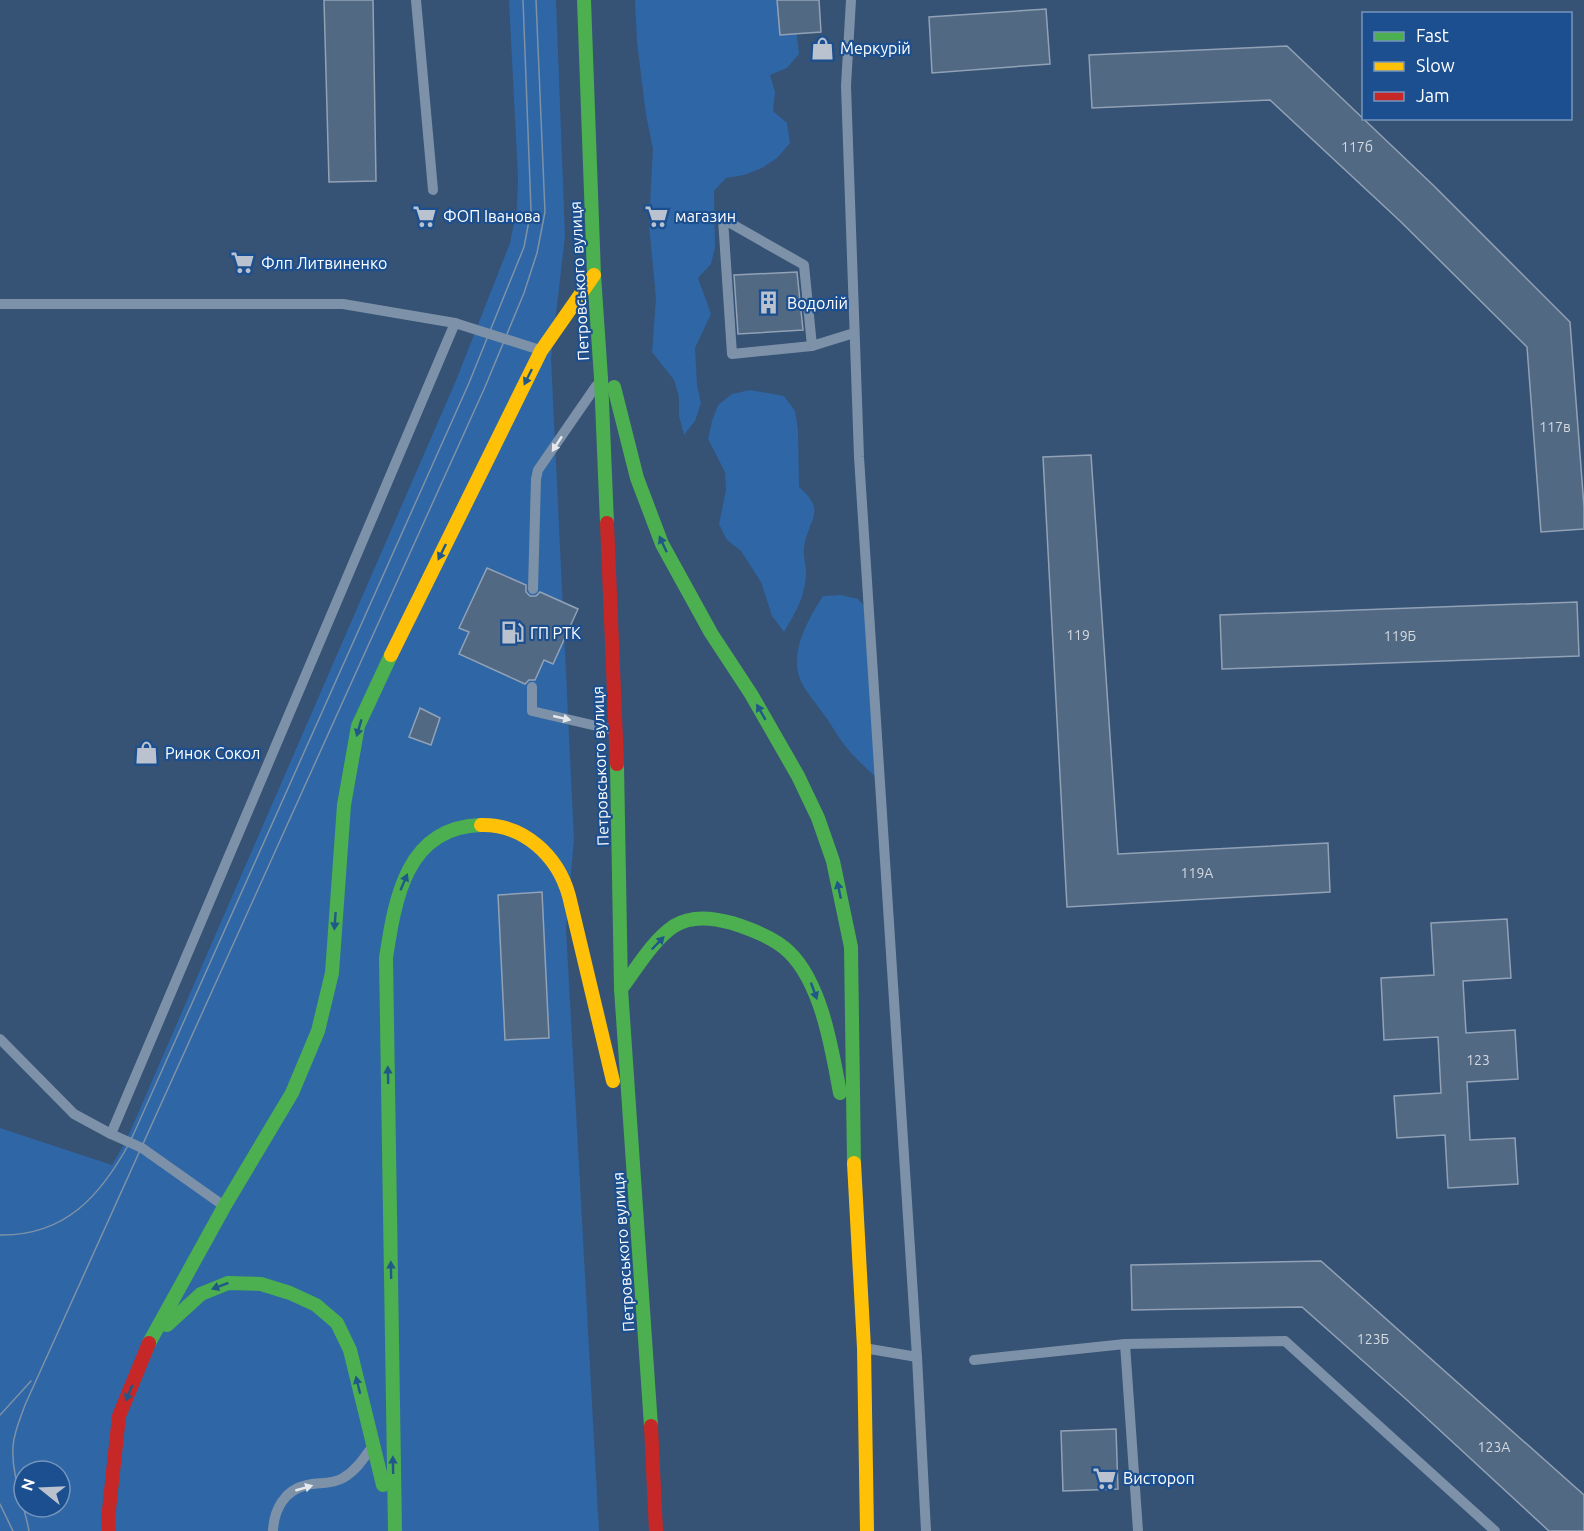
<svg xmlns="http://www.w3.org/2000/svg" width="1584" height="1531" font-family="Ubuntu,sans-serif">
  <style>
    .green { fill: #2f66a5; fill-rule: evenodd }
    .building { fill: #526984; stroke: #92a2b6; stroke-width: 1.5 }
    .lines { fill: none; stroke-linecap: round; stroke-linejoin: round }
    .lane { stroke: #7d92a8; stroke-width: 10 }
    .fast { stroke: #4caf50; stroke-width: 14 }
    .slow { stroke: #ffc107; stroke-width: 14 }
    .jam { stroke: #c62828; stroke-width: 14 }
    .tram { stroke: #7e92a7; stroke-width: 1.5 }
    .oneway { fill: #205989 }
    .oneway2 { fill: #e5e9ee }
    .labels { text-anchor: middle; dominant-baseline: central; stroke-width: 4.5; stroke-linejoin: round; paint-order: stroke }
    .number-label { font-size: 14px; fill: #d4dae0 }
    .poi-label { font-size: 16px; fill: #fff; stroke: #1b4f8f; text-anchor: start }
    .street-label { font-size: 16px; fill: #fff; stroke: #1b4f8f }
  </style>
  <rect width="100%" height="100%" fill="#365274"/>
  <!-- green -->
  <g class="green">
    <path d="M509,0H556L565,236L551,358L574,840L566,928L599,1531H0V1128L112,1165L126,1141L457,378L510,243L517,208L518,178ZM24,1471H60V1507H24Z"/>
    <polygon points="635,0 791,0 795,18 799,54 787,68 770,75 775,92 773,111 787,123 790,143 777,158 762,168 744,175 726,178 714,191 715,247 711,264 698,278 711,314 695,348 697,385 701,403 695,421 684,435 679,416 679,397 674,380 652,352 656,298 649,225 653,149 646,115 637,42"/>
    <path d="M750,390L784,396L795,411L798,429L799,487C828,512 808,518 804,548C803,556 806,564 806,571C806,595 796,612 784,632L772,616L761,582L741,551L727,540L719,524L726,490L725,472L708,439L712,421L718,405L732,394Z"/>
    <path d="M841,595L858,599L870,613L878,779C865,767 850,754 840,739C834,730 829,721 822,712C811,696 795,681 797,659C798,637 811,615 823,596Z"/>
  </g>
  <!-- building -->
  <g class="building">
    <polygon points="324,0 373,0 376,181 329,182"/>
    <polygon points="777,0 819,0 821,32 780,35"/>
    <polygon points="1046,9 1050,64 932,73 929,17"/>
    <polygon points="1287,46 1434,186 1570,322 1584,507 1584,529 1541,532 1527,347 1400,221 1270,100 1092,108 1089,55"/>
    <polygon points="797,272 803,330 738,334 734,275"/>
    <polygon points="1091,455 1118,854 1328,843 1330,892 1067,907 1043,457"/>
    <polygon points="487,568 526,585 526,592 530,596 536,596 540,592 578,609 553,664 544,660 535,680 529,680 525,684 459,654 469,632 459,628"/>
    <polygon points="1577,602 1579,656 1222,669 1220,615"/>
    <polygon points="420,708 440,718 431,745 409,737"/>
    <polygon points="542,892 549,1038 505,1040 498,895"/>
    <polygon points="1507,919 1511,978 1463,981 1466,1033 1515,1030 1518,1079 1467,1082 1470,1140 1515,1138 1518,1184 1448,1188 1445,1135 1397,1138 1394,1096 1441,1093 1438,1037 1384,1040 1381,978 1434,975 1431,923"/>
    <polygon points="1321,1261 1584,1495 1584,1531 1549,1531 1407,1400 1302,1307 1132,1310 1131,1265"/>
    <polygon points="1116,1429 1118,1489 1063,1491 1061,1431"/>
  </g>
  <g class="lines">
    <!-- lane -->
    <g class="lane">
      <polyline points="416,0 433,190"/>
      <polyline points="851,0 846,86 859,457 917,1357 926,1531"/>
      <polyline points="723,219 732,354 812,346 854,333"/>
      <polyline points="723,219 804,265 812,346"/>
      <polyline points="0,304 343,304 455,323"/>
      <polyline points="533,589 536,479 538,470 596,386"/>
      <polyline points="532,687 532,711 614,730"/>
      <polyline points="0,1039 74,1114 111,1134"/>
      <polyline points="224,1206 142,1148 111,1134 455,323 540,350"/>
      <polyline points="1125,1344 1138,1531"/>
      <polyline points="864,1348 917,1357"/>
      <polyline points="974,1360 1125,1344 1285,1341 1495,1531"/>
      <path d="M273,1531C274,1510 284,1490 307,1485C319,1482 331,1485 343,1478C355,1471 362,1461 369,1451"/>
    </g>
    <!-- fast -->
    <g class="fast">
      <polyline points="584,0 594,275 601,378 607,523"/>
      <polyline points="614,387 637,478 662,544 711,633 751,694 798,776 818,818 833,861 851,947 854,1163"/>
      <polyline points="617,764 621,989 651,1426"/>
      <path d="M621,989C637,968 652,941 674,926C692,915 713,918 732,923C751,929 775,938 789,952C822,984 832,1050 840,1093"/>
      <polyline points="167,1325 201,1294 228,1283 261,1284 290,1293 316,1305 337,1323 350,1350 383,1485"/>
      <polyline points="149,1343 224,1207 292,1093 318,1031 332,973 344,805 358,726 391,655"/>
      <path d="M395,1531L386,958C395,899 406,827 481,825"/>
    </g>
    <!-- slow -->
    <g class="slow">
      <polyline points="391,655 541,351 594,275"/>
      <path d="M481,825C524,824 558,856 569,896L613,1081"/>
      <polyline points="854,1163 864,1348 867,1531"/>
    </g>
    <!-- jam -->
    <g class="jam">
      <polyline points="607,523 617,764"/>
      <polyline points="651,1426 656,1531"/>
      <polyline points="109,1531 108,1519 119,1416 149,1343"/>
    </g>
    <!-- tram -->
    <g class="tram">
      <path d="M0,1235C66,1236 101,1195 130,1142L469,383L524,247L531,210L523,0"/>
      <polyline points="0,1415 31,1381"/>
      <polyline points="0,1504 13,1531"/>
      <path d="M29,1531C24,1503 11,1475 13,1446C14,1432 20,1419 25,1405L485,387L524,293L537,253L545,212L536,0"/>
    </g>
  </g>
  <!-- one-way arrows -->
  <defs><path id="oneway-solid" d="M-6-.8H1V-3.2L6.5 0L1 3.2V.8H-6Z" transform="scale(1.5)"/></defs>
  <g class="oneway">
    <use href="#oneway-solid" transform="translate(528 377) rotate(116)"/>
    <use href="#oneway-solid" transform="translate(663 544) rotate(-115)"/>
    <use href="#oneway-solid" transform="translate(442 552) rotate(116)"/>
    <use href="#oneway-solid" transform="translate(761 712) rotate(-120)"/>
    <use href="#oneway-solid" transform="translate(359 728) rotate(106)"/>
    <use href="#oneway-solid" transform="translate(404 882) rotate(-67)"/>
    <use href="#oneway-solid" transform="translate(839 890) rotate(-102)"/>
    <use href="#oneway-solid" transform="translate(335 921) rotate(94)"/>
    <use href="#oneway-solid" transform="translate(658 943) rotate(-46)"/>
    <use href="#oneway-solid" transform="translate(814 991) rotate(70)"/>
    <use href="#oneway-solid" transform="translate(388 1075) rotate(-91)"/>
    <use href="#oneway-solid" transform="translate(391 1270) rotate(-91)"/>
    <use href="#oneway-solid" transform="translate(220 1286) rotate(159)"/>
    <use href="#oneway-solid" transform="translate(358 1385) rotate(-104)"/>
    <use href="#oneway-solid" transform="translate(129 1393) rotate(113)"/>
    <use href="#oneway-solid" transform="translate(393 1465) rotate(-91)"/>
  </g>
  <g class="oneway2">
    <use href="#oneway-solid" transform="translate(557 444) rotate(123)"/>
    <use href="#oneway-solid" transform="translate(562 718) rotate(13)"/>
    <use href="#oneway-solid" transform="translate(304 1488) rotate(-16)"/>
  </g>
  <!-- icons -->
  <defs>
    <symbol id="shop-bare" viewBox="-9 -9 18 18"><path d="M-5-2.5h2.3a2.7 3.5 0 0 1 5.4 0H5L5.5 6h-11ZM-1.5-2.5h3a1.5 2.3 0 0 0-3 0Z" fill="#b9c2ce" stroke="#1b4f8f" stroke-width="2.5" paint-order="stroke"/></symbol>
    <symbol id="supermarket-bare" viewBox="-9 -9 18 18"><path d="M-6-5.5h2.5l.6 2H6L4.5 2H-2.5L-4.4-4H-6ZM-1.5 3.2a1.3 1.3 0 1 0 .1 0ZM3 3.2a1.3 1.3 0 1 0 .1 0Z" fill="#b9c2ce" stroke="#1b4f8f" stroke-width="2.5" paint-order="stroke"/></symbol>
    <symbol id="building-bare" viewBox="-9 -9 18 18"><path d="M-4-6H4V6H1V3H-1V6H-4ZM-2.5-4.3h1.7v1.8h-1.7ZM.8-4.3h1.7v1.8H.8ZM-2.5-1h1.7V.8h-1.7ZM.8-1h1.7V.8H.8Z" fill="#b9c2ce" stroke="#1b4f8f" stroke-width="2.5" paint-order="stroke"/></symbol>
    <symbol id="fuel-bare" viewBox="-9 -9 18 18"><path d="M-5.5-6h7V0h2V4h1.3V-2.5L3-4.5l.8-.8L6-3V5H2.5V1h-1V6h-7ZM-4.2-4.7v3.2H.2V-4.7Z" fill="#b9c2ce" stroke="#1b4f8f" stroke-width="2.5" paint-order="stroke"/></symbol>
  </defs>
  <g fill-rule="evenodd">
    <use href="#shop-bare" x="806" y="32" width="33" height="33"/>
    <use href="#supermarket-bare" x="408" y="200" width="33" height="33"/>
    <use href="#supermarket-bare" x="640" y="200" width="33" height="33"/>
    <use href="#supermarket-bare" x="226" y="246" width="33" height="33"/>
    <use href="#building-bare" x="752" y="286" width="33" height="33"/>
    <use href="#fuel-bare" x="496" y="616" width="33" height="33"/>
    <use href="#shop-bare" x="130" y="736" width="33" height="33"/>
    <use href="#supermarket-bare" x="1088" y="1462" width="33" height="33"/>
  </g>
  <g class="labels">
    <!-- number labels -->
    <g class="number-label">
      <text x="1357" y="147">117б</text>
      <text x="1555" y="427">117в</text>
      <text x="1078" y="635">119</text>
      <text x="1400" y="636">119Б</text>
      <text x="1197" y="873">119А</text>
      <text x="1478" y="1060">123</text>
      <text x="1373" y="1339">123Б</text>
      <text x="1494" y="1447">123А</text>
    </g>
    <!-- poi labels -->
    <g class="poi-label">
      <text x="840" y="48">Меркурій</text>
      <text x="443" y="216">ФОП Іванова</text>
      <text x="675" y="216">магазин</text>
      <text x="261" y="263">Флп Литвиненко</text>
      <text x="787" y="303">Водолій</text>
      <text x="530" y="633">ГП РТК</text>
      <text x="165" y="753">Ринок Сокол</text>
      <text x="1123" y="1478">Вистороп</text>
    </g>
    <!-- street labels -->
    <g class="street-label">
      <text transform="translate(579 281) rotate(-93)">Петровського вулиця</text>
      <text transform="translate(600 766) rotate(-92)">Петровського вулиця</text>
      <text transform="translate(623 1252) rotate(-94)">Петровського вулиця</text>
    </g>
  </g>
  <!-- legend -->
  <rect x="1362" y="12" width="210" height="108" fill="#1b4f8f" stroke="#7695bc" stroke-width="1.5"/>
  <rect x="1374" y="32" width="30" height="9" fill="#4caf50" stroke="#7695bc" stroke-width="1.5"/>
  <text x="1416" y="42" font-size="18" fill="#ffffff">Fast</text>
  <rect x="1374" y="62" width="30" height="9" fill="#ffc107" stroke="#7695bc" stroke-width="1.5"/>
  <text x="1416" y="72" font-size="18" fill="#ffffff">Slow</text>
  <rect x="1374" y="92" width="30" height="9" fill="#c62828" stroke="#7695bc" stroke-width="1.5"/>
  <text x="1416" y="102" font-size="18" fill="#ffffff">Jam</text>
  <!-- north arrow -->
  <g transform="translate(42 1489) rotate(288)"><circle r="28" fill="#1b4f8f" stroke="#7695bc" stroke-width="1.5"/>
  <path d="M0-4.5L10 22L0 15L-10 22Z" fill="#b9c2ce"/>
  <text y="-9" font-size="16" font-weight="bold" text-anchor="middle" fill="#ffffff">N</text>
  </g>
</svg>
